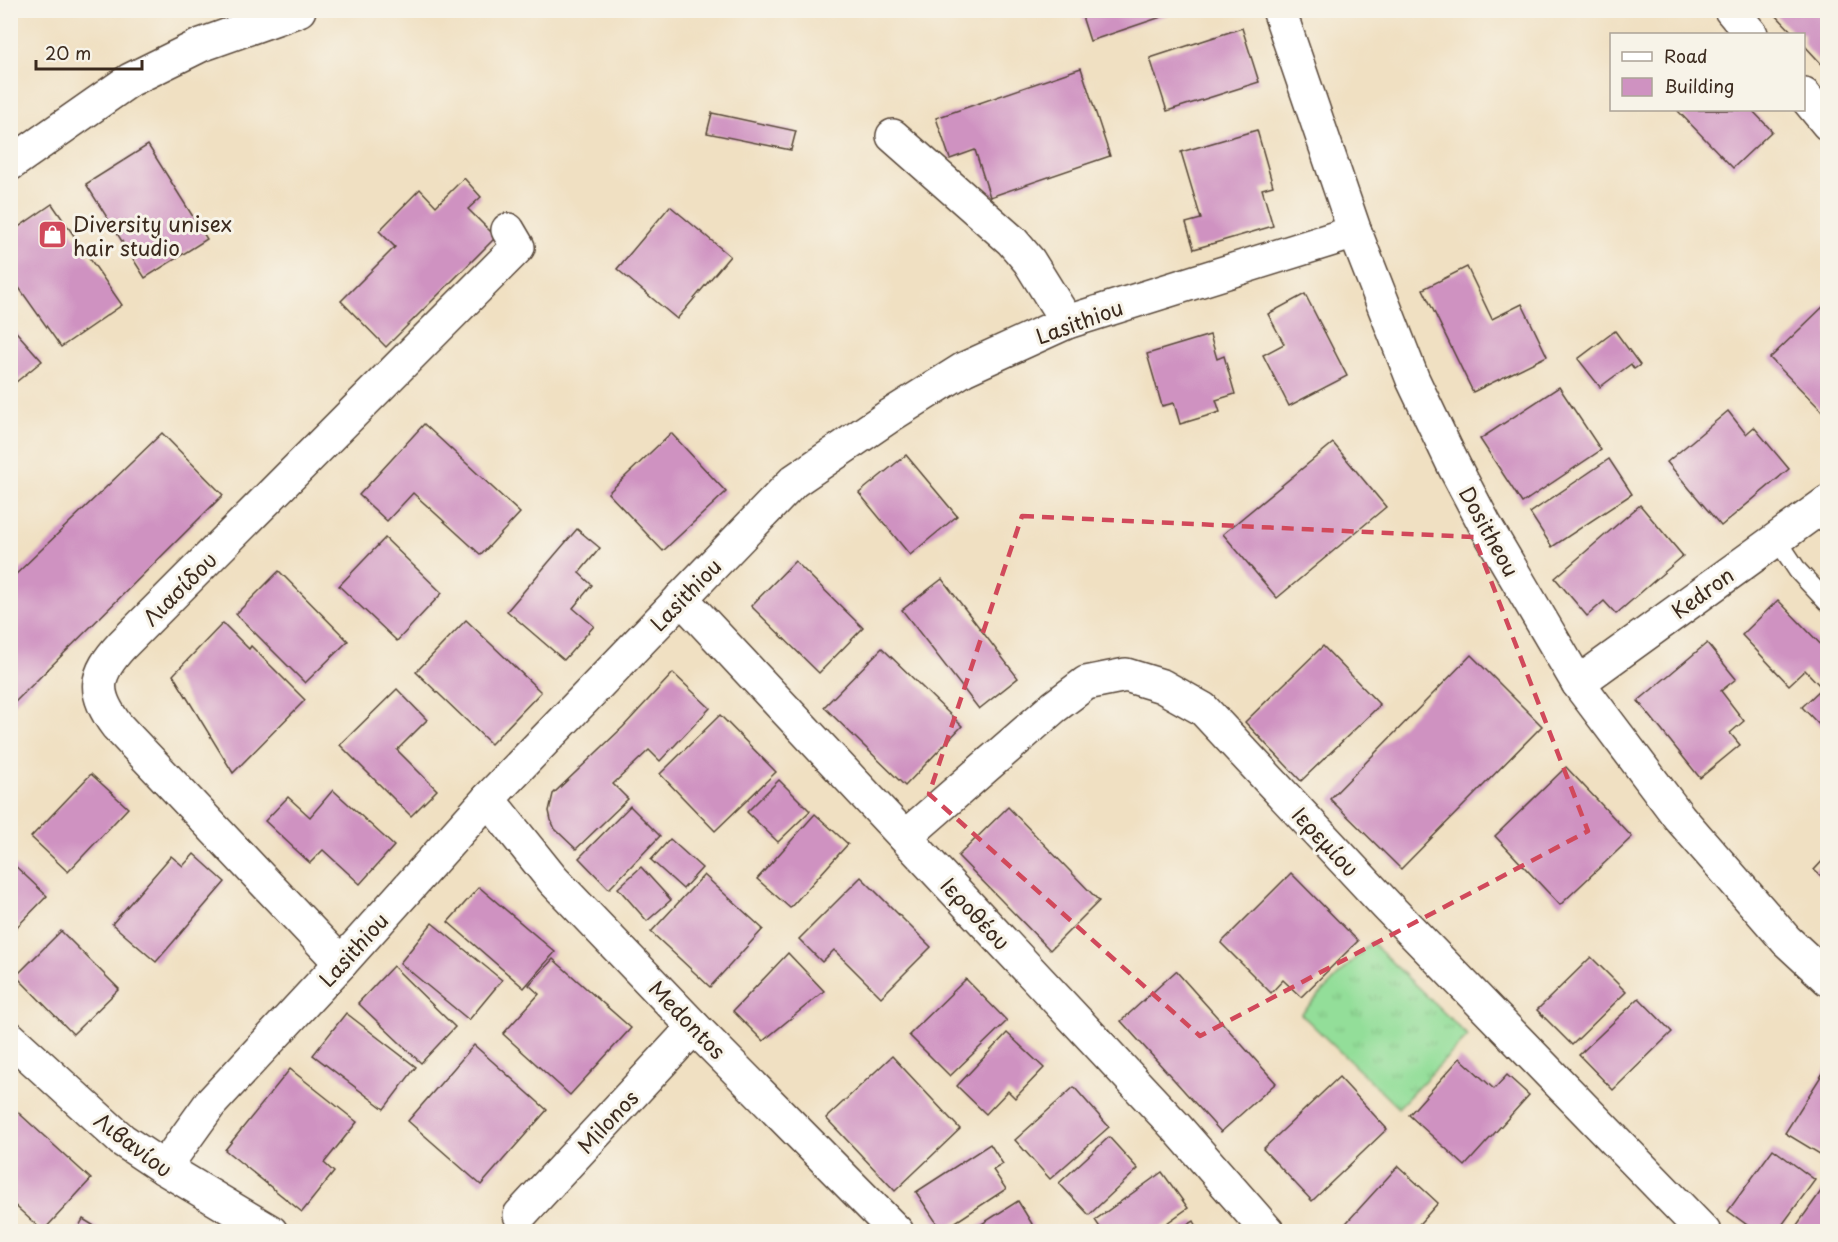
<svg xmlns="http://www.w3.org/2000/svg" width="1838" height="1242" font-family="'Playpen Sans',sans-serif">
  <style>
    .grass { fill: url(#grass-tufts); stroke: #67845c; stroke-width: 1.5 }
    .building { fill: #cf92c1 }
    .lines { fill: none; stroke-linecap: round; stroke-linejoin: round }
    .lane-casing { stroke: #564537; stroke-width: 21 }
    .street-casing { stroke: #564537; stroke-width: 36 }
    .secondary-casing { stroke: #564537; stroke-width: 36 }
    .lane { stroke: #fff; stroke-width: 18 }
    .street { stroke: #fff; stroke-width: 33 }
    .secondary { stroke: #fff; stroke-width: 33 }
    .marked { fill: none; stroke: #d1495b; stroke-width: 4.5; stroke-dasharray: 12 8; stroke-linejoin: round }
    .labels { text-anchor: middle; dominant-baseline: central; stroke-width: 6; stroke-linejoin: round; paint-order: stroke }
    .poi-label { font-size: 21px; fill: #3b2a1e; stroke: #f7f3e8; text-anchor: start }
    .street-label { font-size: 21px; fill: #3b2a1e; stroke: #f7f3e8 }
  </style>
  <defs>
    <pattern id="grass-tufts" width="24" height="20" patternUnits="userSpaceOnUse" patternTransform="scale(1.5)"><rect width="24" height="20" fill="#93de99"/><path d="M3 7l-1-3M5 7V3M7 7l1-3M15 17l-1-3M17 17v-4M19 17l1-3" fill="none" stroke="#80bf83"/></pattern>
  </defs>
  <rect width="100%" height="100%" fill="#f7f3e8"/>
  <filter id="ink" filterUnits="userSpaceOnUse"><feTurbulence type="fractalNoise" baseFrequency=".0167" numOctaves="2"/><feDisplacementMap in="SourceGraphic" scale="12" xChannelSelector="R" yChannelSelector="G"/><feConvolveMatrix kernelMatrix="1 2 1 2 8 2 1 2 1" color-interpolation-filters="sRGB"/></filter>
  <filter id="wash" filterUnits="userSpaceOnUse"><feTurbulence type="fractalNoise" baseFrequency=".008" numOctaves="4" result="noise"/><feDisplacementMap in="SourceGraphic" scale="24" xChannelSelector="R" yChannelSelector="G"/><feGaussianBlur stdDeviation="1.35" result="paint"/><feColorMatrix in="noise" values="0 0 0 0 0 0 0 0 0 0 0 0 0 0 0 0 0 1.4 0 .05"/><feComposite in="paint" operator="in"/></filter>
  <g filter="url(#wash)">
    <rect width="100%" height="100%" fill="#f0e0c2"/>
    <!-- grass -->
    <polygon class="grass" points="1371,942 1468,1036 1398,1108 1301,1014"/>
    <g id="blocks">
      <!-- building -->
      <g class="building">
        <polygon points="1080,10 1179,10 1179,11 1090,41"/>
        <polygon points="1771,10 1828,10 1828,71 1804,45 1804,34 1794,34"/>
        <polygon points="1242,28 1259,82 1167,111 1150,58"/>
        <polygon points="1081,68 1110,156 990,197 975,150 950,159 936,118"/>
        <polygon points="1680,110 1752,110 1772,131 1733,168 1678,111"/>
        <polygon points="712,113 796,131 791,150 707,133"/>
        <polygon points="1257,130 1273,186 1262,189 1273,226 1194,249 1186,223 1201,219 1181,152"/>
        <polygon points="148,145 207,239 145,278 86,184"/>
        <polygon points="464,178 481,197 468,209 496,237 386,347 341,301 395,247 379,231 420,189 436,206"/>
        <polygon points="52,204 122,305 61,347 10,275 10,233"/>
        <polygon points="670,206 730,256 677,319 617,269"/>
        <polygon points="1467,267 1492,319 1522,304 1547,356 1473,392 1423,289"/>
        <polygon points="1305,294 1347,376 1289,406 1263,355 1284,344 1268,314"/>
        <polygon points="1828,302 1828,417 1770,358"/>
        <polygon points="10,325 42,361 10,387"/>
        <polygon points="1615,331 1640,365 1634,369 1631,364 1600,387 1578,359"/>
        <polygon points="1210,335 1217,359 1224,356 1235,394 1216,400 1220,412 1180,424 1174,403 1162,406 1147,354"/>
        <polygon points="1559,387 1601,450 1522,503 1480,439"/>
        <polygon points="1728,411 1746,434 1754,427 1789,469 1721,526 1667,462"/>
        <polygon points="424,424 520,513 481,555 413,493 387,521 359,495"/>
        <polygon points="162,433 223,495 10,707 10,580"/>
        <polygon points="671,433 726,492 663,551 608,493"/>
        <polygon points="1333,443 1386,507 1277,598 1223,534"/>
        <polygon points="906,455 957,516 910,555 859,493"/>
        <polygon points="1609,459 1632,494 1552,547 1530,513"/>
        <polygon points="1640,505 1683,556 1616,614 1604,601 1587,616 1555,578"/>
        <polygon points="577,529 600,548 579,573 592,585 573,608 594,626 564,660 507,611"/>
        <polygon points="385,538 442,593 397,641 339,586"/>
        <polygon points="795,561 863,628 819,673 751,606"/>
        <polygon points="279,571 348,641 305,683 236,614"/>
        <polygon points="942,579 1018,678 979,709 902,610"/>
        <polygon points="1778,600 1828,652 1828,734 1802,707 1822,688 1805,670 1789,685 1742,635"/>
        <polygon points="466,620 541,692 491,744 416,672"/>
        <polygon points="223,623 249,649 251,646 305,700 233,773 173,675"/>
        <polygon points="1707,643 1736,679 1721,691 1744,721 1730,733 1740,745 1700,778 1638,701"/>
        <polygon points="1323,646 1380,705 1301,781 1245,722"/>
        <polygon points="882,648 962,726 905,786 824,707"/>
        <polygon points="1471,655 1542,726 1401,869 1330,799"/>
        <polygon points="673,673 710,708 660,761 649,750 613,784 628,799 576,849 555,829 551,820 549,811 553,794 623,727"/>
        <polygon points="397,689 427,720 397,750 437,790 411,816 340,745"/>
        <polygon points="720,715 776,772 715,831 660,774"/>
        <polygon points="1566,767 1632,837 1560,905 1495,836"/>
        <polygon points="91,774 128,808 68,872 31,837"/>
        <polygon points="779,780 810,811 778,842 747,812"/>
        <polygon points="333,790 394,846 360,884 323,850 310,863 265,821 288,797 310,817"/>
        <polygon points="630,806 660,836 609,889 579,858"/>
        <polygon points="1008,807 1099,901 1050,950 958,856"/>
        <polygon points="815,814 848,844 790,908 757,879"/>
        <polygon points="670,839 702,868 683,889 651,860"/>
        <polygon points="194,854 225,882 156,962 112,924 171,856 183,866"/>
        <polygon points="1828,855 1828,882 1814,870"/>
        <polygon points="10,861 47,896 10,934"/>
        <polygon points="641,867 671,900 647,921 618,888"/>
        <polygon points="1291,873 1358,941 1301,997 1283,980 1271,993 1221,943"/>
        <polygon points="704,875 763,929 710,987 651,932"/>
        <polygon points="861,877 931,947 881,997 834,950 822,962 799,939"/>
        <polygon points="479,887 555,952 524,988 448,922"/>
        <polygon points="432,923 502,980 469,1020 400,963"/>
        <polygon points="61,931 119,989 73,1034 16,976"/>
        <polygon points="788,953 824,991 763,1041 733,1011"/>
        <polygon points="1591,957 1626,992 1572,1045 1537,1010"/>
        <polygon points="553,959 631,1028 570,1095 503,1034 539,994 529,985"/>
        <polygon points="393,966 455,1027 421,1063 358,1003"/>
        <polygon points="1176,971 1276,1083 1221,1132 1121,1021"/>
        <polygon points="966,979 1007,1021 950,1076 909,1035"/>
        <polygon points="1639,998 1672,1032 1613,1090 1579,1055"/>
        <polygon points="346,1013 416,1067 384,1109 313,1055"/>
        <polygon points="1007,1033 1044,1068 1015,1098 1008,1091 986,1114 957,1086"/>
        <polygon points="474,1045 547,1110 481,1185 408,1121"/>
        <polygon points="892,1056 960,1129 895,1191 826,1118"/>
        <polygon points="1460,1058 1494,1089 1507,1075 1529,1095 1465,1166 1409,1115"/>
        <polygon points="1828,1065 1828,1159 1785,1133"/>
        <polygon points="290,1069 357,1122 324,1163 334,1172 302,1212 225,1150"/>
        <polygon points="1339,1077 1387,1129 1312,1201 1263,1149"/>
        <polygon points="1074,1087 1109,1127 1050,1179 1015,1140"/>
        <polygon points="10,1105 91,1179 43,1231 10,1201"/>
        <polygon points="1109,1137 1138,1169 1089,1215 1059,1183"/>
        <polygon points="990,1144 1003,1164 993,1170 1006,1189 942,1231 916,1192"/>
        <polygon points="1773,1149 1815,1180 1777,1232 1757,1232 1728,1211"/>
        <polygon points="1398,1166 1438,1203 1412,1232 1338,1232"/>
        <polygon points="1162,1172 1188,1208 1154,1232 1103,1232 1095,1220"/>
        <polygon points="1824,1187 1828,1189 1828,1232 1792,1232"/>
        <polygon points="1018,1201 1037,1232 969,1232"/>
        <polygon points="83,1219 104,1232 76,1232"/>
        <polygon points="1194,1221 1200,1232 1175,1232"/>
      </g>
    </g>
  </g>
  <g filter="url(#ink)">
    <use href="#blocks" fill-opacity="0" stroke="#564537" stroke-width="1.5"/>
    <g class="lines">
      <defs>
        <polyline id="lane" points="1776,538 1798,571 1828,603"/>
        <g id="street">
          <polyline points="1731,10 1751,34"/>
          <polyline points="1804,95 1828,124"/>
          <polyline points="893,136 1012,241 1029,261 1067,322"/>
          <polyline points="681,598 1177,1128 1268,1232"/>
          <polyline points="1578,683 1828,502"/>
          <polyline points="488,799 553,880 694,1027 897,1232"/>
          <polyline points="905,837 1054,707 1086,683 1126,675 1162,686 1203,709 1387,906 1704,1232"/>
          <path d="M341,963L117,726C92,693 94,675 122,645L518,247L508,230"/>
          <polyline points="10,1038 122,1140 164,1168 271,1232"/>
          <polyline points="164,1168 210,1104 341,963 488,799 794,481 891,415 964,369 1067,322 1355,232"/>
          <polyline points="520,1215 694,1027"/>
        </g>
        <g id="secondary">
          <polyline points="1279,10 1355,232 1413,380 1454,466 1484,523 1578,683 1679,817 1786,940 1828,979"/>
          <polyline points="10,164 130,80 201,45 299,10"/>
        </g>
      </defs>
      <!-- lane casing -->
      <use href="#lane" class="lane-casing"/>
      <!-- street casing -->
      <use href="#street" class="street-casing"/>
      <!-- secondary casing -->
      <use href="#secondary" class="secondary-casing"/>
      <!-- lane -->
      <use href="#lane" class="lane"/>
      <!-- street -->
      <use href="#street" class="street"/>
      <!-- secondary -->
      <use href="#secondary" class="secondary"/>
    </g>
  </g>
  <!-- marked area -->
  <path class="marked" d="M1022,516L1474,537L1588,831L1200,1036L929,794Z"/>
  <!-- icons -->
  <defs>
    <symbol id="shop-square" viewBox="-11 -11 22 22"><rect x="-9" y="-9" width="18" height="18" rx="4" fill="#d1495b" stroke="#f7f3e8"/><path d="M-5-2.5h2.3a2.7 3.5 0 0 1 5.4 0H5L5.5 6h-11ZM-1.5-2.5h3a1.5 2.3 0 0 0-3 0Z" fill="#fff"/></symbol>
  </defs>
  <g fill-rule="evenodd">
    <use href="#shop-square" x="36" y="218" width="33" height="33"/>
  </g>
  <g class="labels">
    <!-- poi labels -->
    <g class="poi-label">
      <text x="73" y="223">Diversity unisex<tspan x="73" dy="24">hair studio</tspan></text>
    </g>
    <!-- street labels -->
    <g class="street-label">
      <text transform="translate(1079 321) rotate(-20)">Lasithiou</text>
      <text transform="translate(1490 531) rotate(61)">Dositheou</text>
      <text transform="translate(179 588) rotate(-45)">Λιασίδου</text>
      <text transform="translate(1702 592) rotate(-36)">Kedron</text>
      <text transform="translate(685 594) rotate(-46)">Lasithiou</text>
      <text transform="translate(1326 841) rotate(47)">Ιερεμίου</text>
      <text transform="translate(976 913) rotate(47)">Ιεροθέου</text>
      <text transform="translate(353 949) rotate(-48)">Lasithiou</text>
      <text transform="translate(688 1019) rotate(46)">Medontos</text>
      <text transform="translate(607 1121) rotate(-47)">Milonos</text>
      <text transform="translate(134 1144) rotate(37)">Λιβανίου</text>
    </g>
  </g>
  <!-- margin -->
  <rect width="1838" height="1242" fill="none" stroke="#f7f3e8" stroke-width="36"/>
  <!-- legend -->
  <rect x="1610" y="33" width="195" height="78" fill="#f7f3e8" stroke="#aca397" stroke-width="1.5"/>
  <rect x="1622" y="52" width="30" height="9" fill="#ffffff" stroke="#aca397" stroke-width="1.5"/>
  <text x="1664" y="63" font-size="18" fill="#3b2a1e">Road</text>
  <rect x="1622" y="78" width="30" height="18" fill="#cf92c1" stroke="#aca397" stroke-width="1.5"/>
  <text x="1664" y="93" font-size="18" fill="#3b2a1e">Building</text>
  <!-- scale -->
  <path d="M36 60v9h106v-9" fill="none" stroke="#3b2a1e" stroke-width="3"/>
  <text x="45" y="60" font-size="18" fill="#3b2a1e" stroke="#f7f3e8" stroke-width="4.5" paint-order="stroke">20 m</text>
</svg>
